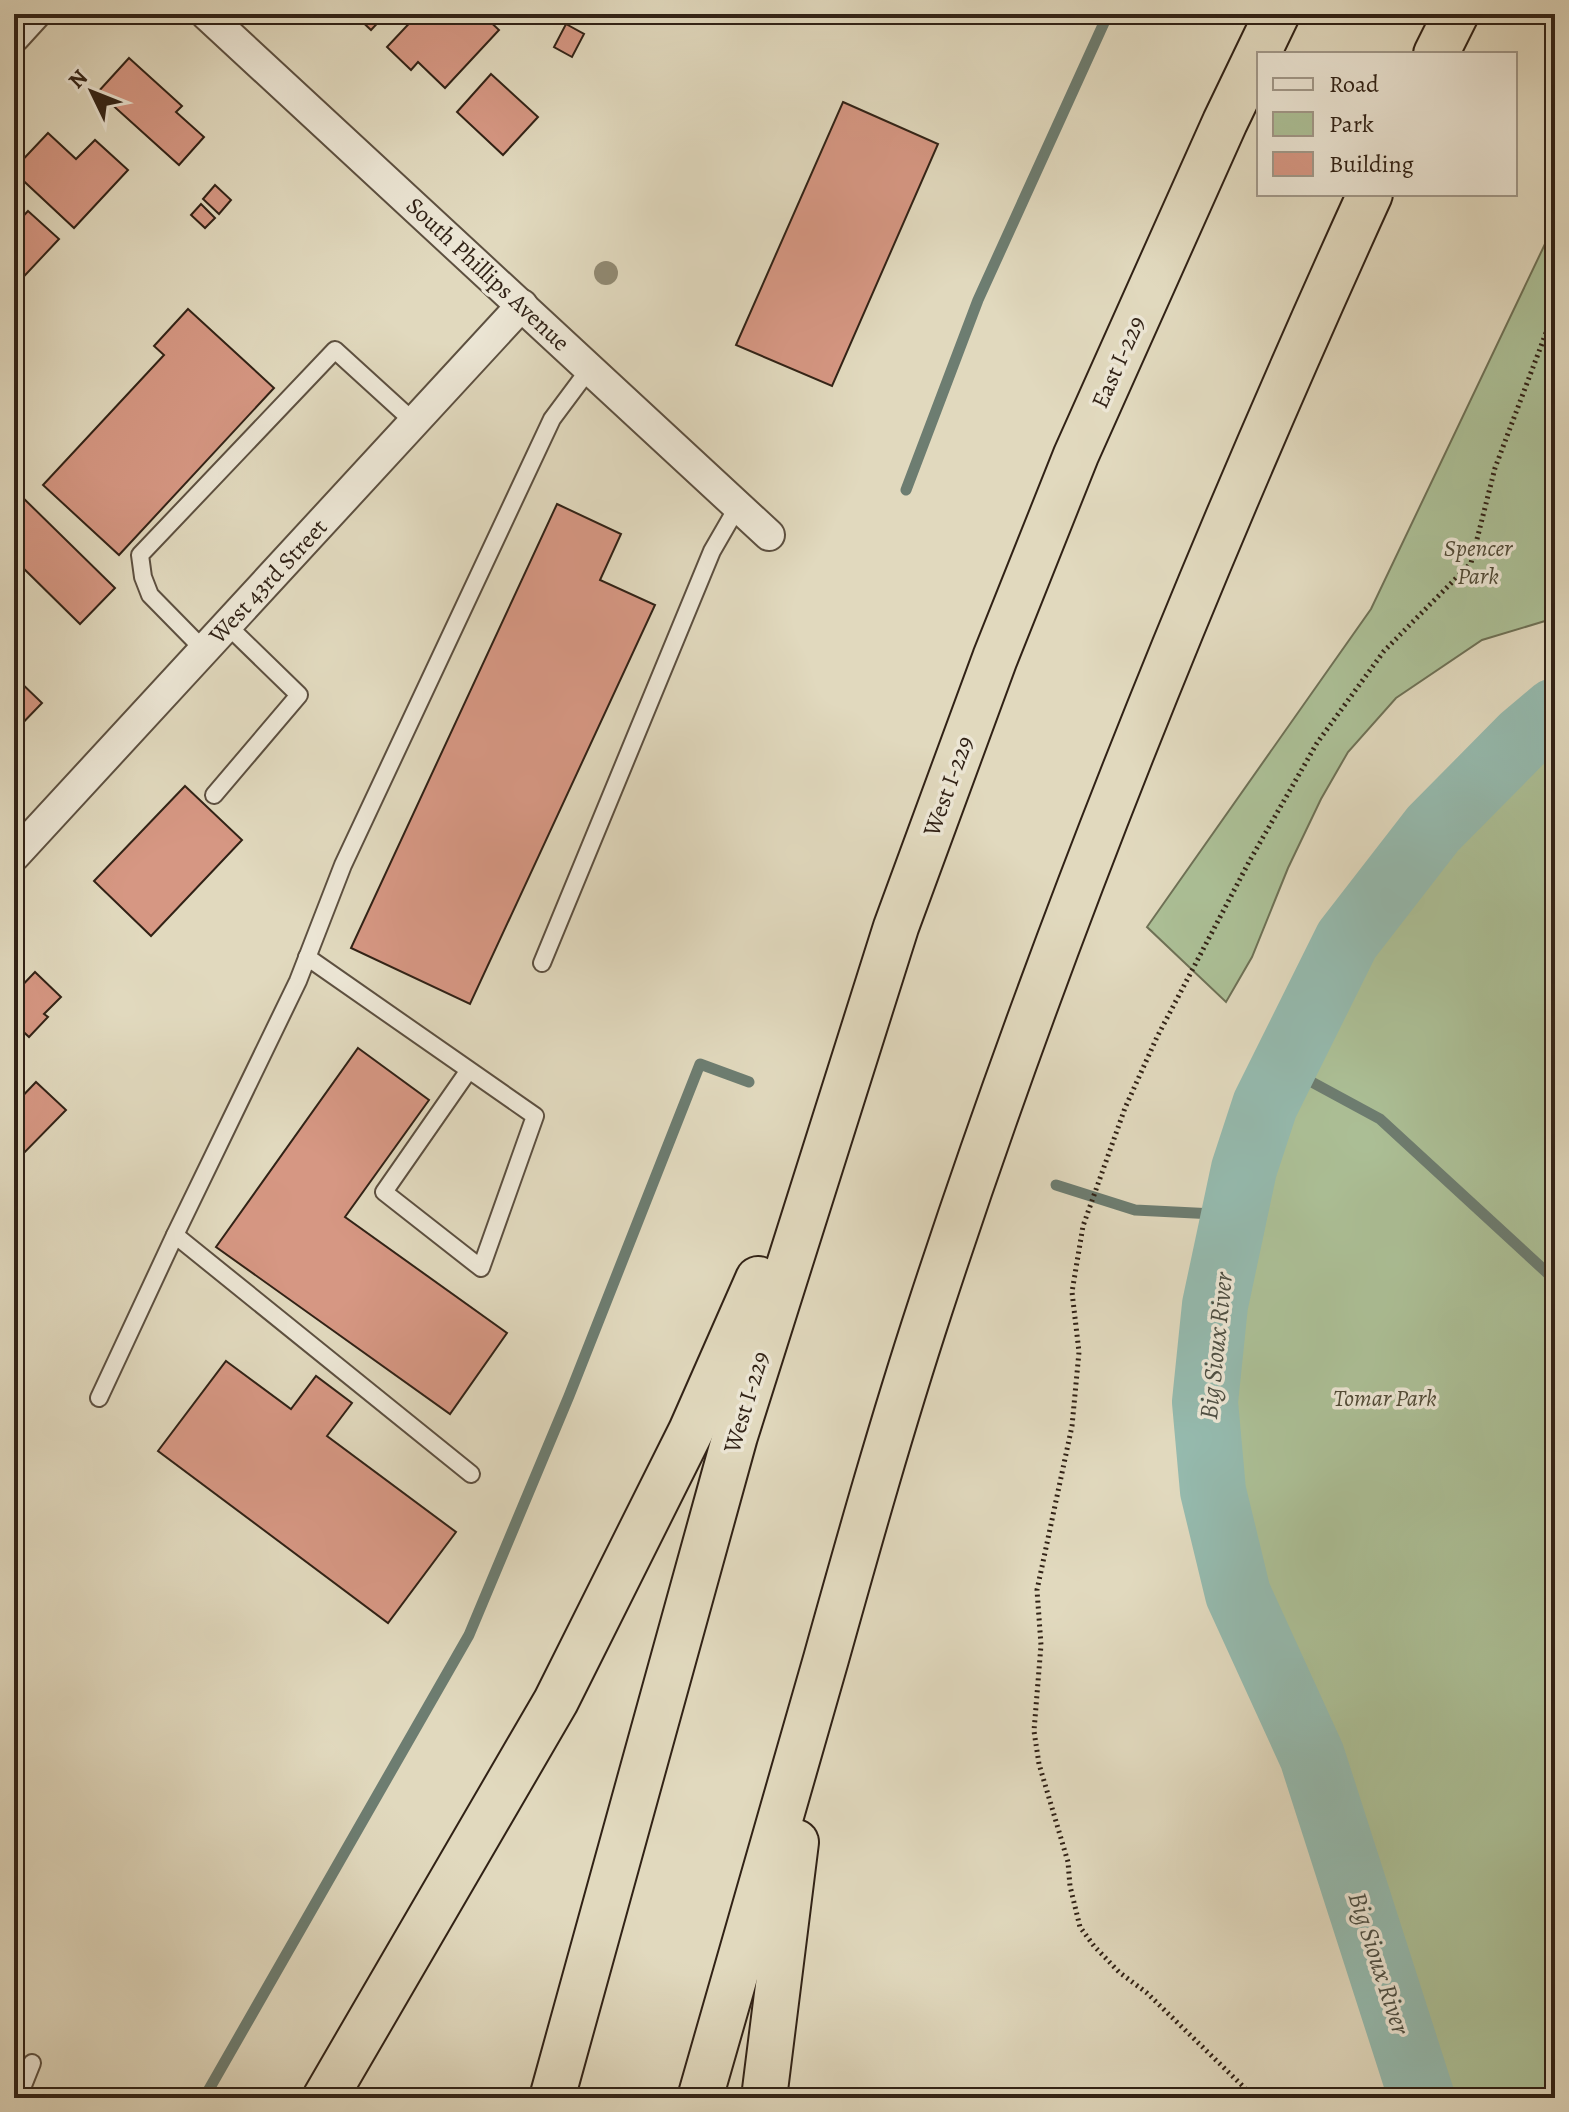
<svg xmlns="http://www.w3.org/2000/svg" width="1569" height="2112" font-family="Alegreya,serif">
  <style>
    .green { fill: #acc097; stroke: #6e7156; stroke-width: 2 }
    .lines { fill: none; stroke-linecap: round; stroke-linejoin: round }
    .stream { stroke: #6d7d71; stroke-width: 11 }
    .river { stroke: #95baae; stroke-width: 66 }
    .building { fill: #d69783; stroke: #312216; stroke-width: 2 }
    .lane-casing { stroke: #5d5040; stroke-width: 20 }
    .street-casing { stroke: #5d5040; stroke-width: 34 }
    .highway-casing { stroke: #312216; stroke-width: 48 }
    .path { stroke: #312216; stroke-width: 5; stroke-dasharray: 2 4; stroke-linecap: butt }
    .lane { stroke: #ece6d5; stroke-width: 16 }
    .street { stroke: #ece6d5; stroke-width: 30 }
    .highway { stroke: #e1d9be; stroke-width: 44 }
    .tree { fill: #918a73 }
    .labels { text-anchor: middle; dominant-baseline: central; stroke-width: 7; stroke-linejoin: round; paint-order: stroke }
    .street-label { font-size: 24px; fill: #312216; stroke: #ece6d5 }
    .park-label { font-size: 24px; font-style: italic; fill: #504a36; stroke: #ece6d5 }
    .water-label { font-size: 26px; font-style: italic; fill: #4f5044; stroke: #ece6d5 }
  </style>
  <rect width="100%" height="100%" fill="#e1d9be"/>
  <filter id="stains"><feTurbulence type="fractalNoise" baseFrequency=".0025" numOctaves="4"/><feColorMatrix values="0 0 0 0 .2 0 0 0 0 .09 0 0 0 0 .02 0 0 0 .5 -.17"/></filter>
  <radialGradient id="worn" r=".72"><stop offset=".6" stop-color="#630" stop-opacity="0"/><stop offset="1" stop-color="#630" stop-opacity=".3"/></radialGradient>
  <!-- green -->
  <g class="green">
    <polygon points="1555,223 1555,618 1482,640 1396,698 1348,752 1321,799 1288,868 1252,957 1226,1002 1147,927 1371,609"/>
    <polygon points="1555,725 1555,2098 1422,2098 1312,1756 1272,1669 1213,1491 1215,1305 1244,1169 1303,1028 1478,783"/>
  </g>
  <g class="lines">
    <!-- stream -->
    <g class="stream">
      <polyline points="906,490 978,300 1108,14"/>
      <polyline points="1284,1067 1380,1119 1555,1280"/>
      <polyline points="1056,1185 1135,1210 1234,1215"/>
      <polyline points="204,2098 469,1635 569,1396 700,1064 749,1082"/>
    </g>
    <!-- river -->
    <polyline class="river" points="1422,2098 1312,1756 1238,1594 1213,1491 1205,1402 1215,1305 1244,1169 1265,1105 1347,940 1433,829 1523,738 1555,711"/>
  </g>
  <!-- building -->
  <g class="building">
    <polygon points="354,14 386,14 371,30"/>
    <polygon points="418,14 482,14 499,30 445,88 418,62 411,70 387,47"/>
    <polygon points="566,24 584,34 572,57 554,47"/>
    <polygon points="129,58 182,106 176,112 204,137 179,165 98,92"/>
    <polygon points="491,74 538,117 503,155 457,112"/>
    <polygon points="843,102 938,144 832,386 736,345"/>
    <polygon points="48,133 76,159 95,140 128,170 74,228 14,172 14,169"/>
    <polygon points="215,185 231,200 219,214 203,199"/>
    <polygon points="201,204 215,218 205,228 191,215"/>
    <polygon points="28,211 59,239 14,287 14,226"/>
    <polygon points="188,309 274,388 119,555 43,485 164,355 154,346"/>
    <polygon points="14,489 115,588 80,624 14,559"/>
    <polygon points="557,504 621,534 600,580 655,605 470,1004 351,948"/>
    <polygon points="14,676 42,703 14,732"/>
    <polygon points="185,786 242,840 151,936 94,881"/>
    <polygon points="35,972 61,997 44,1014 48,1017 29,1037 14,1023 14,994"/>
    <polygon points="358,1048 429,1100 345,1217 507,1333 450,1414 216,1247"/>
    <polygon points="36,1082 66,1110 21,1156 14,1150 14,1105"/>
    <polygon points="226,1361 291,1409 316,1376 352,1403 327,1436 456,1532 388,1623 158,1451"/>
  </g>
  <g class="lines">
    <defs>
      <g id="lane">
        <polyline points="204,650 150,595 143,577 140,555 335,350 414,422"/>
        <polyline points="214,795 299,695 227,625"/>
        <polyline points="307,957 535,1116 481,1268 384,1192 469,1070"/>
        <polyline points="542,963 712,551 738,506"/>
        <polyline points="175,1235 471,1474"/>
        <polyline points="99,1398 175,1235 298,981 343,865 552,419 590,368"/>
        <polyline points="18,2098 32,2063"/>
      </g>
      <g id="street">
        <polyline points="206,14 769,535"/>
        <polyline points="14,37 35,14"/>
        <polyline points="14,856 522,305"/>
      </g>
      <g id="highway">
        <polyline points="1436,54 1456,14"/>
        <polyline points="325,2098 556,1701 691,1431 758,1279"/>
        <polyline points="552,2098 735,1436 896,927 995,658 1076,455 1225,122 1277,14"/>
        <path d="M700,2098C742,1952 784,1805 826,1659C859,1541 892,1424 930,1308C1054,929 1205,557 1370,194"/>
        <polyline points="764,2098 796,1842"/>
      </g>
    </defs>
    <!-- lane casing -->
    <use href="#lane" class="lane-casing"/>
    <!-- street casing -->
    <use href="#street" class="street-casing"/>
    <!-- highway casing -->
    <use href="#highway" class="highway-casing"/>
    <!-- path -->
    <polyline class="path" points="1255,2098 1147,1993 1119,1972 1094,1946 1080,1927 1070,1886 1068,1862 1039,1764 1034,1731 1041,1645 1037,1590 1072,1426 1079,1352 1072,1292 1083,1226 1125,1108 1157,1037 1250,860 1317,743 1384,651 1471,563 1495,468 1555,309"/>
    <!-- lane -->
    <use href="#lane" class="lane"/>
    <!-- street -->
    <use href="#street" class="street"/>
    <!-- highway -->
    <use href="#highway" class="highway"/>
  </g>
  <!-- trees -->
  <circle class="tree" cx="606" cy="273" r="12"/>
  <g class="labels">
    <!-- street labels -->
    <g class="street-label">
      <text transform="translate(488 274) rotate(43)">South Phillips Avenue</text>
      <text transform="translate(1118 362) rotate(-66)">East I-229</text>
      <text transform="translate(268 581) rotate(-47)">West 43rd Street</text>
      <text transform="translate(948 786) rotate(-70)">West I-229</text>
      <text transform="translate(746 1402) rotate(-73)">West I-229</text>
    </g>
    <!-- park labels -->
    <g class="park-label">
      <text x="1478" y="548">Spencer<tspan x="1478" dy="28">Park</tspan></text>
      <text x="1385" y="1398">Tomar Park</text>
    </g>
    <!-- water labels -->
    <g class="water-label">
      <text transform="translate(1216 1346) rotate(-84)">Big Sioux River</text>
      <text transform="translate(1379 1963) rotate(72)">Big Sioux River</text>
    </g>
  </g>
  <!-- margin -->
  <rect width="1569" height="2112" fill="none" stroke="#e1d9be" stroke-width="48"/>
  <rect x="16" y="16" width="1537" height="2080" fill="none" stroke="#312216" stroke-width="4"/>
  <rect x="24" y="24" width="1521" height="2064" fill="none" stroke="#312216" stroke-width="2"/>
  <!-- legend -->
  <rect x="1257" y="52" width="260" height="144" fill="#ece6d5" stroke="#a19889" stroke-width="2"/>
  <rect x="1273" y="78" width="40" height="12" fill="#ece6d5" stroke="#a19889" stroke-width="2"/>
  <text x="1329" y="92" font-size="24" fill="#312216">Road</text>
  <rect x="1273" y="112" width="40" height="24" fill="#acc097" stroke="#a19889" stroke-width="2"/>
  <text x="1329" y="132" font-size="24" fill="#312216">Park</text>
  <rect x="1273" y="152" width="40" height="24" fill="#d69783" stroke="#a19889" stroke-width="2"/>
  <text x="1329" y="172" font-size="24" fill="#312216">Building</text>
  <!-- north arrow -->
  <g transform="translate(92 92) rotate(313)" stroke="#ece6d5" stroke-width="6" paint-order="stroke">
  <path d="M0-6L14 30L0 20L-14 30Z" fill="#312216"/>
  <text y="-12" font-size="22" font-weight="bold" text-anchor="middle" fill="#312216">N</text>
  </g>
  <rect width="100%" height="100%" filter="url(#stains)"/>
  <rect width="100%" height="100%" fill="url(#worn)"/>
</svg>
